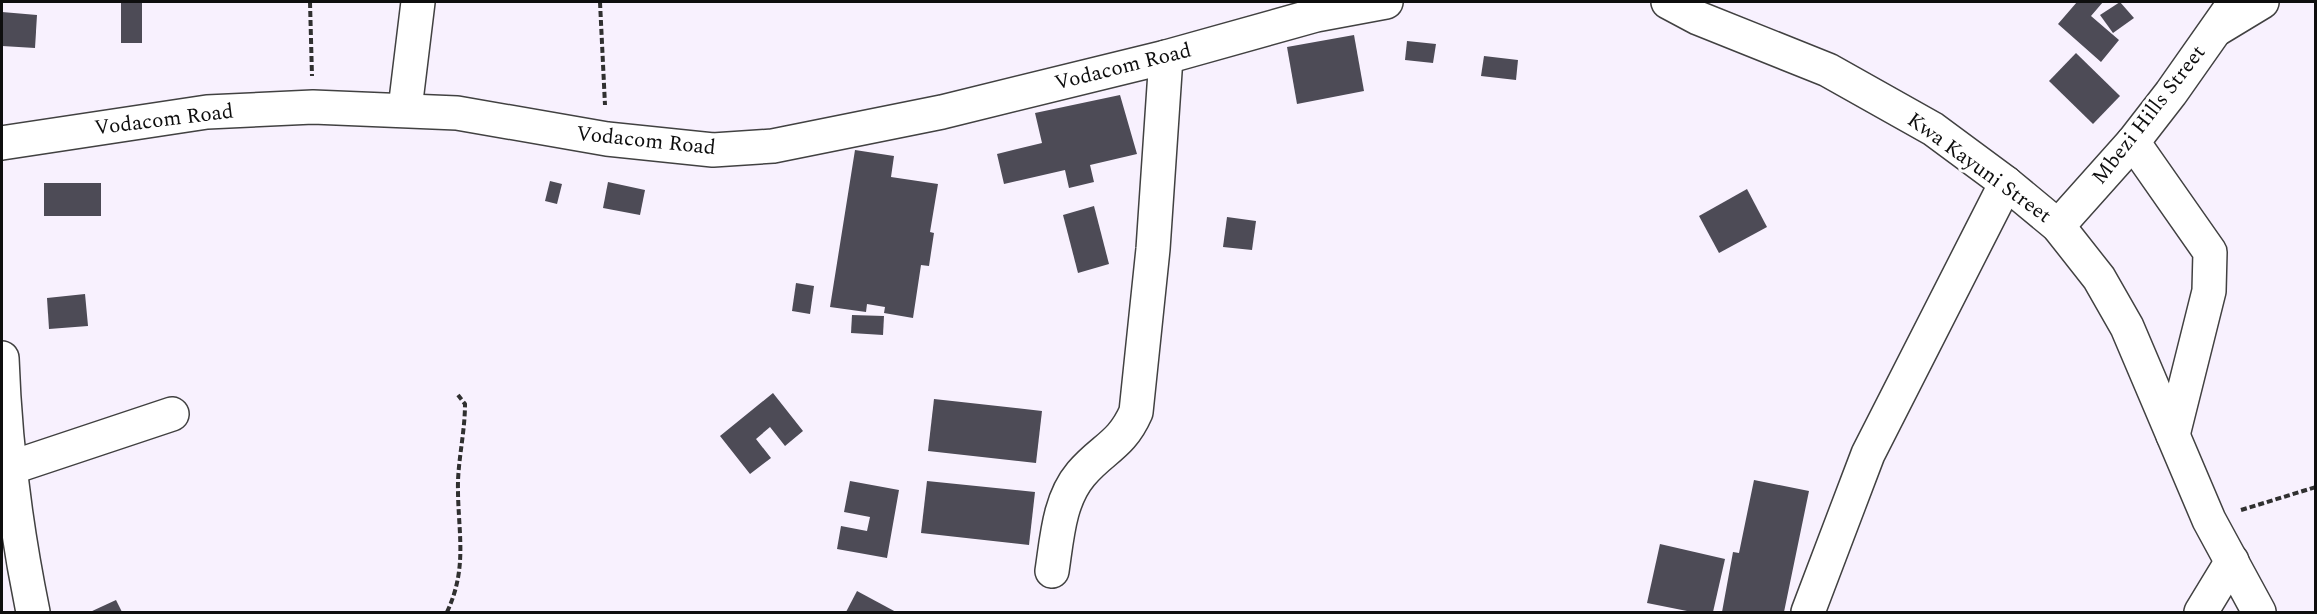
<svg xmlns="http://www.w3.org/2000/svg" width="2317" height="614" font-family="Spectral,serif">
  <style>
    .building { fill: #4d4b56 }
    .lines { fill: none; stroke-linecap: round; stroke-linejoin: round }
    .minor-casing { stroke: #414141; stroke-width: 36 }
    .path { stroke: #303030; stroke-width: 4; stroke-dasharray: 6 3; stroke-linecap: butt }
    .minor { stroke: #fff; stroke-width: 33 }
    .labels { text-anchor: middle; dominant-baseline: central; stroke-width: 6; stroke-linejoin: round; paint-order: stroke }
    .street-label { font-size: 21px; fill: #0e0e0e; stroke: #fff }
  </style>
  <rect width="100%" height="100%" fill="#f8f1fe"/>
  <!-- building -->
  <g class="building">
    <rect x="121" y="2" width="21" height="41"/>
    <polygon points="2077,2 2103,2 2091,16 2119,40 2101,62 2058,24"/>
    <polygon points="2120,2 2134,18 2113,33 2100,15"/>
    <polygon points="2,12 37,15 35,48 2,46"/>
    <polygon points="1354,35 1364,91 1297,104 1287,47"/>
    <polygon points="1407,41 1436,44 1433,63 1405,60"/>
    <polygon points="2076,53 2120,96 2093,124 2049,81"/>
    <polygon points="1484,56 1518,60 1516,80 1481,76"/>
    <polygon points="1120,95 1137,154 1090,165 1094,182 1069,188 1065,170 1004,184 997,154 1042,143 1035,113"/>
    <polygon points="855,150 894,156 891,177 938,184 930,232 934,233 929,266 921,265 913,318 884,313 885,307 867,304 866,312 830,307"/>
    <polygon points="550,181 562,184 557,204 545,201"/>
    <polygon points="608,182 645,190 640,215 603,208"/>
    <rect x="44" y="183" width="57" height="33"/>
    <polygon points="1747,189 1767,227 1719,253 1699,216"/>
    <polygon points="1094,206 1109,264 1078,273 1063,215"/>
    <polygon points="1227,217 1256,221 1252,250 1223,247"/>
    <polygon points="796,283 814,286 810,314 792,311"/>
    <polygon points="85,294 88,326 49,329 47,298"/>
    <polygon points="852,315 884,316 883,335 851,333"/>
    <polygon points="773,393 803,431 785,446 770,427 756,439 771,458 750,474 720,436"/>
    <polygon points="934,399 1042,411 1036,463 928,451"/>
    <polygon points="1754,480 1809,491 1784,612 1722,612 1733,552 1739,553"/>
    <polygon points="850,481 899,490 887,558 837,549 841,526 867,531 870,517 844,512"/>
    <polygon points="927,481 1035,492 1029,545 921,533"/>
    <polygon points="1660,544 1725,559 1713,612 1692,612 1647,603"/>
    <polygon points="857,591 896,612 846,612"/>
    <polygon points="116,600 122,612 90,612"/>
  </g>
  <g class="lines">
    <defs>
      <g id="minor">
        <polyline points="1668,2 1698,18 1828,70 1933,129 2006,183 2058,226 2099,278 2127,327 2209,520 2259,612"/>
        <polyline points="2219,28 2262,2"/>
        <polyline points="405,109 418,2"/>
        <polyline points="2133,142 2210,252 2209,291 2173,435"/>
        <polyline points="2,143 207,112 313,107 457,113 607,139 713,150 773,146 942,112 1166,57 1316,15 1386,2"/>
        <polyline points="2058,226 2133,142 2171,93 2235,2"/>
        <path d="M2,358C5,444 16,529 33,612"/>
        <polyline points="10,468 172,414"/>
        <path d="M1052,571C1057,538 1059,500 1081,474C1103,448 1121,446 1136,412L1153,249L1166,57"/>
        <polyline points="1808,612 1868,454 2006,183"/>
        <polyline points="2201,612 2232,561"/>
      </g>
    </defs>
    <!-- minor casing -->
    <use href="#minor" class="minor-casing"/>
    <!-- path -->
    <g class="path">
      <polyline points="310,2 312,76"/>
      <polyline points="600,2 605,105"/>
      <polyline points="2241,510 2316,487"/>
      <path d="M447,612C469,565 457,530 458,481C459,455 465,430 465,404L458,395"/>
    </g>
    <!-- minor -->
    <use href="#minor" class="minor"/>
  </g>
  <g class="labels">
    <!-- street labels -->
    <g class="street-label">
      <text transform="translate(1123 67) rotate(-14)">Vodacom Road</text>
      <text transform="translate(2149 115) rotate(-52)">Mbezi Hills Street</text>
      <text transform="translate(164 120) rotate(-7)">Vodacom Road</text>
      <text transform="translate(646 141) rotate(6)">Vodacom Road</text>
      <text transform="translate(1979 168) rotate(36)">Kwa Kayuni Street</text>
    </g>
  </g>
  <!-- border -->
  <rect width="2317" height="614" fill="none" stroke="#0e0e0e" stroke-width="6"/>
</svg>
